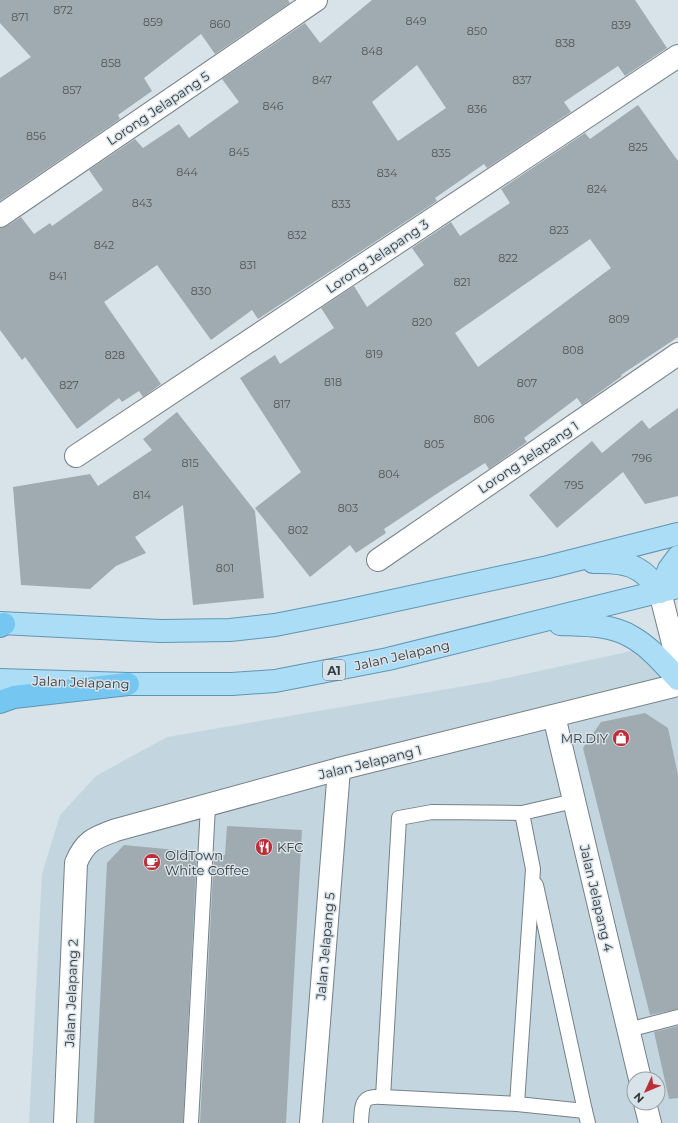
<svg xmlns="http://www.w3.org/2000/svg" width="678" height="1123" font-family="Montserrat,sans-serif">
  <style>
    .built { fill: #c3d6df; fill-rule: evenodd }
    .building { fill: #a0abb1; fill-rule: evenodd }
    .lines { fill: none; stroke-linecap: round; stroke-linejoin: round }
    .lane-casing { stroke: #758086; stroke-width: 16 }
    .street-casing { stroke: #758086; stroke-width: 24 }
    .primary-casing { stroke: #5f96b2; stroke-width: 24 }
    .highway-casing { stroke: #5f96b2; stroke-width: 24 }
    .lane { stroke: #fff; stroke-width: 14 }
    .street { stroke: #fff; stroke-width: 22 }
    .primary { stroke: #acddf7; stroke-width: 22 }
    .highway { stroke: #75c7f1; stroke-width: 22 }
    .labels { text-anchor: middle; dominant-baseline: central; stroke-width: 3; stroke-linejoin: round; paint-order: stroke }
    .number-label { font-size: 11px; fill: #50575a }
    .shield { fill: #d7e2e9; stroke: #666d71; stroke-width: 1 }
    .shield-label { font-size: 12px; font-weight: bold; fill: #363b3d }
    .street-label { font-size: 13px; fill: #363b3d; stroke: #d7e2e9 }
    .poi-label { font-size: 13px; fill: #363b3d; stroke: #d7e2e9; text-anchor: start }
  </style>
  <rect width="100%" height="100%" fill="#d7e2e9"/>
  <!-- built -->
  <path class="built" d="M678,641V1123H29L42,874L60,815L96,776L167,737L488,682ZM634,1079H658V1103H634Z"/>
  <!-- building -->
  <g class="building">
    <polygon points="0,0 288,0 290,3 215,54 201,34 144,78 152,91 118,115 120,119 0,201 0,78 31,57 0,23"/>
    <path d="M372,0H635L667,48L625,76L618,66L564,102L571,112L487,168L484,164L435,198L437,201L258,319L252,310L211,340L157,265L104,302L161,384L143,397L139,391L122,402L119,398L77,429L25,357L22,360L0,330V228L7,226L21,217L34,234L50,223L52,226L103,190L89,170L135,139L143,148L179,124L189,138L239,102L222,79L305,23L320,43ZM417,65L446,108L398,141L372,102Z"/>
    <path d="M638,105L678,161V337L621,375L622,376L582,405L577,398L524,438L527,442L489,469L485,463L441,491L384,529L386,533L356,553L350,545L310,577L255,508L301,472L240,378L275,355L280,364L334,328L321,308L354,286L367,307L424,265L412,248L451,222L460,236L510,203L501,189L585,133L590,139ZM590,239L611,268L478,367L455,333Z"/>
    <polygon points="678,408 678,496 645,504 623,472 557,528 529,495 592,441 602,453 642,420 649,429"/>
    <polygon points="177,412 255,511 264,598 193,605 183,505 135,537 146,553 116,566 90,589 21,585 13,487 90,474 98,486 152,450 143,439"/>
    <polygon points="645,713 668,728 678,775 678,1009 650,1015 583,748 601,722"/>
    <polygon points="227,826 302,830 286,1123 200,1123 214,854 225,855"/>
    <polygon points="124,845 197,852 183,1123 94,1123 107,863"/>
    <polygon points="678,1026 678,1098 669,1099 654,1032"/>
  </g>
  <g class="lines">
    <defs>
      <g id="lane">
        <polyline points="574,801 522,813 432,812 399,818 383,1097 517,1104 585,1111 588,1123"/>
        <polyline points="536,885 585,1111"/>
        <polyline points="628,1030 678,1017"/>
        <polyline points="517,1104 533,869 522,813"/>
        <polyline points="191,1123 208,806"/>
        <path d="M361,1123C362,1104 361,1095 383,1097"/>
      </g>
      <g id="street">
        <polyline points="0,216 316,0"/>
        <polyline points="76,456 678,56"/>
        <polyline points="378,560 678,354"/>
        <polyline points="660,592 678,663"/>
        <polyline points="554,716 640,1079"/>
        <polyline points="645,1103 650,1123"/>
        <path d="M65,1123L76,863C85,841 94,838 116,830L339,769L678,685"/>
        <polyline points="311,1123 339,769"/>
      </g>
      <g id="primary">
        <path d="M593,562C624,561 642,564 660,592"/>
        <polyline points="660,592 669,569 678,557"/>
        <polyline points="0,623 161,631 230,630 275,625 346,611 548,567 678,534"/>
        <path d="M560,624C584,625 611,624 632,637C650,647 664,664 678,679"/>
        <polyline points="0,680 128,684 232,684 275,681 388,659 678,587"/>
      </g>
      <g id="highway">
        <polyline points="0,626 4,624"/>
        <polyline points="0,702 14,697 128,684"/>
      </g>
    </defs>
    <!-- lane casing -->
    <use href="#lane" class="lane-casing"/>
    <!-- street casing -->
    <use href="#street" class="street-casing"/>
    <!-- primary casing -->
    <use href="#primary" class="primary-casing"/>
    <!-- highway casing -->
    <use href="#highway" class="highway-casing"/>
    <!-- lane -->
    <use href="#lane" class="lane"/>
    <!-- street -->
    <use href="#street" class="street"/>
    <!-- primary -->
    <use href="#primary" class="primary"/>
    <!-- highway -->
    <use href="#highway" class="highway"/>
  </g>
  <!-- icons -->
  <defs>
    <symbol id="shop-disc" viewBox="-11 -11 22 22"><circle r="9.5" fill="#be2e38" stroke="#d7e2e9"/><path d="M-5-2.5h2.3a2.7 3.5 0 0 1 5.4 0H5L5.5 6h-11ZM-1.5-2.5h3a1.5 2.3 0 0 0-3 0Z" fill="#fff"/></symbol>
    <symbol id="restaurant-disc" viewBox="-11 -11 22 22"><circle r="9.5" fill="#be2e38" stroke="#d7e2e9"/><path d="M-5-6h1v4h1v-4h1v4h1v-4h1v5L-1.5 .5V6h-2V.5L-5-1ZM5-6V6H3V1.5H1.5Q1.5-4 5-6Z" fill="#fff"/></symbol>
    <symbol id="cafe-disc" viewBox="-11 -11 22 22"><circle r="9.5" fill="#be2e38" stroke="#d7e2e9"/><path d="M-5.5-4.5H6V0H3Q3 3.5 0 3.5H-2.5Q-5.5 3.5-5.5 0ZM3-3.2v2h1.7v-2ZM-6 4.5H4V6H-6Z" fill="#fff"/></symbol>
  </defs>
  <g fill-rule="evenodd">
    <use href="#shop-disc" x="611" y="728" width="20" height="20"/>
    <use href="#restaurant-disc" x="254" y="837" width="20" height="20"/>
    <use href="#cafe-disc" x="142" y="852" width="20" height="20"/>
  </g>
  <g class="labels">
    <!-- number labels -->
    <g class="number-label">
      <text x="63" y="10">872</text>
      <text x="20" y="17">871</text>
      <text x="416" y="21">849</text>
      <text x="153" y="22">859</text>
      <text x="220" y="24">860</text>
      <text x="621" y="25">839</text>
      <text x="477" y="31">850</text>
      <text x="565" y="43">838</text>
      <text x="372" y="51">848</text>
      <text x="111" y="63">858</text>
      <text x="322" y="80">847</text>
      <text x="522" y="80">837</text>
      <text x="72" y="90">857</text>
      <text x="273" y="106">846</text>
      <text x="477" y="109">836</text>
      <text x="36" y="136">856</text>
      <text x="638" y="147">825</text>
      <text x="239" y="152">845</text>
      <text x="441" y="153">835</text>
      <text x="187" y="172">844</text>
      <text x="387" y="173">834</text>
      <text x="597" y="189">824</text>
      <text x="142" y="203">843</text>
      <text x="341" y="204">833</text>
      <text x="559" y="230">823</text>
      <text x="297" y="235">832</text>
      <text x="104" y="245">842</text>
      <text x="508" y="258">822</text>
      <text x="248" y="265">831</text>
      <text x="58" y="276">841</text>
      <text x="462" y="282">821</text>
      <text x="201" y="291">830</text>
      <text x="619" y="319">809</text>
      <text x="422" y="322">820</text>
      <text x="573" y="350">808</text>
      <text x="374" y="354">819</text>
      <text x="115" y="355">828</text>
      <text x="333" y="382">818</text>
      <text x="527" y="383">807</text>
      <text x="69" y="385">827</text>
      <text x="282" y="404">817</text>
      <text x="484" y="419">806</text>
      <text x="434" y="444">805</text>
      <text x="642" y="458">796</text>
      <text x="190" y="463">815</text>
      <text x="389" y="474">804</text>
      <text x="574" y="485">795</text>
      <text x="142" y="495">814</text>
      <text x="348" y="508">803</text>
      <text x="298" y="530">802</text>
      <text x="225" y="568">801</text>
    </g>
    <!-- shield labels -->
    <rect class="shield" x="323" y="660" width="22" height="20" rx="3"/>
    <g class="shield-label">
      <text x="334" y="670">A1</text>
    </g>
    <!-- street labels -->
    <g class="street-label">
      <text transform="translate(158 108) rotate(-34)">Lorong Jelapang 5</text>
      <text transform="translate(377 256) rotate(-34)">Lorong Jelapang 3</text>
      <text transform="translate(528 457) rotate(-34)">Lorong Jelapang 1</text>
      <text transform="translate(402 655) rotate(-13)">Jalan Jelapang</text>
      <text transform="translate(81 682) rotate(2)">Jalan Jelapang</text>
      <text transform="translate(370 762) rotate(-14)">Jalan Jelapang 1</text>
      <text transform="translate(597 898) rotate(77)">Jalan Jelapang 4</text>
      <text transform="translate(325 946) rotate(-85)">Jalan Jelapang 5</text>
      <text transform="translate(71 993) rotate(-88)">Jalan Jelapang 2</text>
    </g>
    <!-- poi labels -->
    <g class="poi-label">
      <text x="608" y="738" text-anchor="end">MR.DIY</text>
      <text x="277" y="847">KFC</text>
      <text x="165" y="855">OldTown<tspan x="165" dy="15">White Coffee</tspan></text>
    </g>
  </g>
  <!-- north arrow -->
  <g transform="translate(646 1091) rotate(226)"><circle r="19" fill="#d7e2e9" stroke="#979fa4"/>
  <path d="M0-3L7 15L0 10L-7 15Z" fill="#be2e38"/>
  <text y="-6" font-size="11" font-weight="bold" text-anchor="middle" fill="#363b3d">N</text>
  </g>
</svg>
